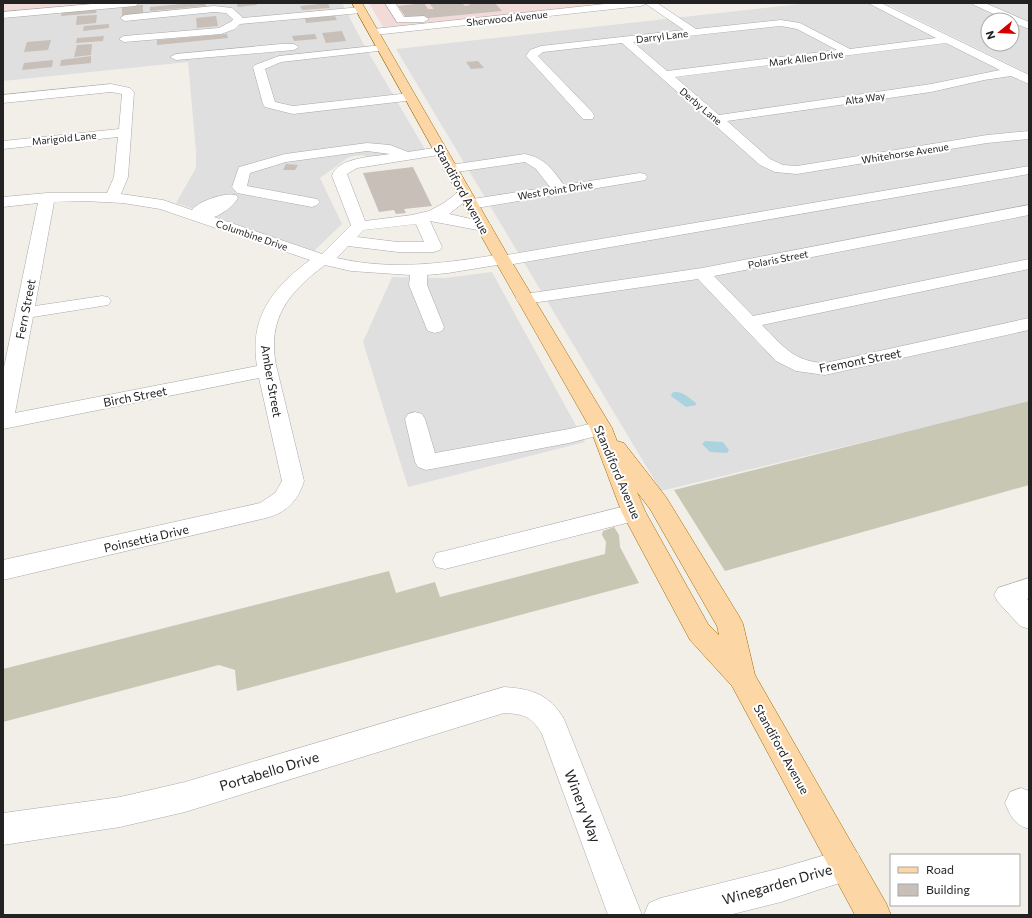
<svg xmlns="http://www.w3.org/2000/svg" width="1032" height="918" font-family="Commissioner,sans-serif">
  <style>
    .residential { fill: #e0dfdf; fill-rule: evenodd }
    .commercial { fill: #f2dad9 }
    .construction { fill: #c7c7b4 }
    .water { fill: #aad3df }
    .building { fill: #c7bfb8 }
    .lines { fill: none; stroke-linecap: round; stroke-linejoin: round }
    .minor-casing { stroke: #a9a9a9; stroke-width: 1 }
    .major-casing { stroke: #a06b00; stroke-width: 1 }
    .minor { fill: #fff; fill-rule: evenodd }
    .major { fill: #fcd6a4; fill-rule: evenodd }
    .labels { text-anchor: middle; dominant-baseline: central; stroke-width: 4; stroke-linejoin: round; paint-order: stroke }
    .far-street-label { font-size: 10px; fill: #222; stroke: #fff }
    .street-label { font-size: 12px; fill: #222; stroke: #fff }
    .near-street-label { font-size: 14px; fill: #222; stroke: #fff }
  </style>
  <rect width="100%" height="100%" fill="#f2efe9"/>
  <!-- residential -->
  <g class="residential">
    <polygon points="94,3 342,3 364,45 426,151 369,158 362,155 349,157 320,178 342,224 314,251 176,203 196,168 196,151 188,62 3,81 3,11"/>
    <polygon points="809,3 868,3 1029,85 1029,402 661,491 396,49"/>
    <path d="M884,3H1029V74ZM988,20H1012V44H988Z"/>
    <polygon points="492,272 585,442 408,487 363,342 392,277 445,278"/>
  </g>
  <!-- commercial -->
  <g class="commercial">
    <polygon points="3,3 94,3 3,11"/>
    <polygon points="369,3 624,3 383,27"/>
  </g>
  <!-- construction -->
  <g class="construction">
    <polygon points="1029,401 1029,485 725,571 674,490"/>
    <polygon points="614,527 619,535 620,547 639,583 237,691 235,670 219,665 3,722 3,669 389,571 396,593 435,582 440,597 605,554 606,542 602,535 603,531"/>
  </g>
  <!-- water -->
  <g class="water">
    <path d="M674,392C682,391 690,398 696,403V405L686,407L671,396L672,393Z"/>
    <polygon points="705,441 723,442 729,450 727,453 710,452 702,444"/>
  </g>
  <!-- building -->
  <g class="building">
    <polygon points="191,3 205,3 206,6 150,11 150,7"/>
    <polygon points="236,3 256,3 257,5 238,7"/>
    <polygon points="328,3 330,8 302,10 300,6"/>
    <polygon points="424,3 428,9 434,9 429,3 462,3 465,6 470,5 468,3 495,3 502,11 408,20 398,6"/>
    <polygon points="143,5 143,14 122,16 122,7"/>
    <polygon points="97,9 96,13 61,16 62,12"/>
    <polygon points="97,15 96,23 76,25 77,16"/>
    <polygon points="216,16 218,26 197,28 196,18"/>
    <polygon points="335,16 337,20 306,23 305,18"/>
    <polygon points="109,24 109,28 83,31 84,26"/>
    <polygon points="342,31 346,41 326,43 322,33"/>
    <polygon points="227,34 228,38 157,45 157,40"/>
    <polygon points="315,34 317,39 294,41 292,36"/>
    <polygon points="104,36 103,41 76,43 77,38"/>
    <polygon points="51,40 48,50 24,52 27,42"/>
    <polygon points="92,44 91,55 74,57 77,45"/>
    <polygon points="91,56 91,63 60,66 61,60"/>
    <polygon points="53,60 52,67 22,70 24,63"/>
    <polygon points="478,61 484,68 471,69 466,62"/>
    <polygon points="286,164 298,165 295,170 283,170"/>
    <polygon points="413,167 432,206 404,209 406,213 396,214 394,210 379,212 363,173"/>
  </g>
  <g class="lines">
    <defs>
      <g id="minor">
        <polygon points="103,3 140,3 135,6 3,18 3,12"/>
        <polygon points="385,3 395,3 404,17 424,16 429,19 424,22 397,22"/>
        <path d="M614,3H657L696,29L781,20L800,23L850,49L936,38L868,3H881L1029,75V84L1011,76L984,80L931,92L727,121L770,159L783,165L797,166L987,135L1029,131V139L987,143L797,174L775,172L760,165L622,43L543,52L538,56L593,113L594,116L593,119H583L526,56L530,50L541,46L684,30L646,4L641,6L374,35L369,32L374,29ZM781,26L797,29L837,50L667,71L633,42ZM946,43L1000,70L931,84L719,115L675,77Z"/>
        <polygon points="972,3 985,3 1029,22 1029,29 1012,22 1012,20 1007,20 974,5"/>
        <polygon points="214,6 232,8 243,18 361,7 366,10 361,13 240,24 235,29 221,34 124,42 119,39 124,36 219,28 232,21 233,19 226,13 214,12 125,21 120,18 125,15"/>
        <polygon points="281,44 294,44 299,47 294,50 176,60 170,57 176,54"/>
        <polygon points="383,45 387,46 388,48 387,50 281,62 265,69 275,102 293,106 410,93 414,94 416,97 414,100 293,114 265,107 263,104 253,67 255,65 279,56"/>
        <path d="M111,84L130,88L134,92L128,177L121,194L163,200L192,210C198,201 226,192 236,195L238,198C232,207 224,213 214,217L322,254L351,225L332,176C337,157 374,157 390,154L367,151L286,162L250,173L247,186L317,199L320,202L317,205L312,207L237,193L232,187L239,167L285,154L367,143L390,145L408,152L440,147L445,148L447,151L445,154L357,168L347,174L365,221L412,215L429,211L444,203L459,191L464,190L469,191L471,194L466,200L550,187L536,169L525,162L450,173L445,172L443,169L445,166L450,165L525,154C546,159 551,168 564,185L640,173L645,174L647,177L645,180L640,181L470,209L465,207L463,203L449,214L489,223L491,226L489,229L483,231L430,221L442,247L440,250L434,252H398L348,246L337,258C392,271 447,263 502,254L507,255L1029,166V174L502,266L497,265L448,273L427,275V285L444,327L442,331L435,333L428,331L426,327L409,285L410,275L351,271L325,265C289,292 267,318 276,365L304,481C298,501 286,513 266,518L3,580V560L260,503L275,493L282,481L259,378L3,429V372L38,203L3,207V197L47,193H107L114,177L118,137L3,149V141L119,129L122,94L111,92L3,103V95ZM83,201L123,203L160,209L310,260C272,288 249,318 257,366L15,413L33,317L102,306L108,305L111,301L108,297L102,296L35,306L54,202ZM416,224L424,242H398L357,237L364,230Z"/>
        <path d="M1029,205V215L714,276L753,316L1029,259V269L762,325C783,346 794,362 825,363L1029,318V330L825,375L796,371L776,361L698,279L525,304L519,303L516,299L519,295L525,294L702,268Z"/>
        <polygon points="415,412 422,414 425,419 435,453 569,429 601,421 608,423 612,428 608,433 569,443 426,470 418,467 415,462 405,419 408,414"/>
        <polygon points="634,504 642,507 646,513 642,519 445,569 436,567 433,560 436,553 445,551"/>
        <polygon points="1029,578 1029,598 1027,599 1029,601 1029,629 1020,626 998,602 994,595 998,588"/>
        <path d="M504,687C532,689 549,694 564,719L642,915H608L542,734C531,716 524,714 504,713L185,812L120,827L3,845V813L120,797L185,782Z"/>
        <path d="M1021,788L1029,791V829C1014,824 1011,817 1005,803L1010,792Z"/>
        <polygon points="846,849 858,853 862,865 858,877 781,902 729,915 644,915 649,903 661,898 781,868"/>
      </g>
      <path id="major" d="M352,3H362L510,259L612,428L617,441L624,443L666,497L739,616L743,624L755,675L886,903L891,915H855L732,686L690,640L622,513L590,428L494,259ZM637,492L650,509L717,626L719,635L708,624L646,513Z"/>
    </defs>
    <!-- minor casing -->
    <use href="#minor" class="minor-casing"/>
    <!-- major casing -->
    <use href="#major" class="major-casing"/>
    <!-- minor -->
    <use href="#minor" class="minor"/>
    <!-- major -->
    <use href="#major" class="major"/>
  </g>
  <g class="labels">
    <!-- far-street labels -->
    <g class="far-street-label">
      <text transform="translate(507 18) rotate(-6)">Sherwood Avenue</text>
      <text transform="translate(662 36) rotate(-7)">Darryl Lane</text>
      <text transform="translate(806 58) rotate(-7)">Mark Allen Drive</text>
      <text transform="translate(865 98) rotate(-8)">Alta Way</text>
      <text transform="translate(701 106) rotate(40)">Derby Lane</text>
      <text transform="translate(64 138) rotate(-6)">Marigold Lane</text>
      <text transform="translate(905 153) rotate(-9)">Whitehorse Avenue</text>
      <text transform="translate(555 190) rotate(-9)">West Point Drive</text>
      <text transform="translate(252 235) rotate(19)">Columbine Drive</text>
      <text transform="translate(778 259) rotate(-11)">Polaris Street</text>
    </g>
    <!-- street labels -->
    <g class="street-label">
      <text transform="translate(462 189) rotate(61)">Standiford Avenue</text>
      <text transform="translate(25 309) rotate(-79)">Fern Street</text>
      <text transform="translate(860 360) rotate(-11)">Fremont Street</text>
      <text transform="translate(272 381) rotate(80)">Amber Street</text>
      <text transform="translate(135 396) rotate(-11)">Birch Street</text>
      <text transform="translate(618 472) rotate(67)">Standiford Avenue</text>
      <text transform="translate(146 538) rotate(-13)">Poinsettia Drive</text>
      <text transform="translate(782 749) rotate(61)">Standiford Avenue</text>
    </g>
    <!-- near-street labels -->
    <g class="near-street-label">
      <text transform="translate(269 771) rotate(-17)">Portabello Drive</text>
      <text transform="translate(583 806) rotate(69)">Winery Way</text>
      <text transform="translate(777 884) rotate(-16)">Winegarden Drive</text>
    </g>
  </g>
  <!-- border -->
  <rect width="1032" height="918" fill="none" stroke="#222222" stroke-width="8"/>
  <!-- legend -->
  <rect x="890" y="854" width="130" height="52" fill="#ffffff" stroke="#a7a7a7"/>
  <rect x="898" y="867" width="20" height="6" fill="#fcd6a4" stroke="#a7a7a7"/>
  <text x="926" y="874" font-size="12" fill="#222222">Road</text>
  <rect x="898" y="884" width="20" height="12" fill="#c7bfb8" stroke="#a7a7a7"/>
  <text x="926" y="894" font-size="12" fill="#222222">Building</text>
  <!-- north arrow -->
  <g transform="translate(1000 32) rotate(252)"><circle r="19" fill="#ffffff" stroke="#a7a7a7"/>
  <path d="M0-3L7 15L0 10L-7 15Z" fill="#d40000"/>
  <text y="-6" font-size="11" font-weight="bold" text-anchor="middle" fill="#222222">N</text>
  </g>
</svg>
